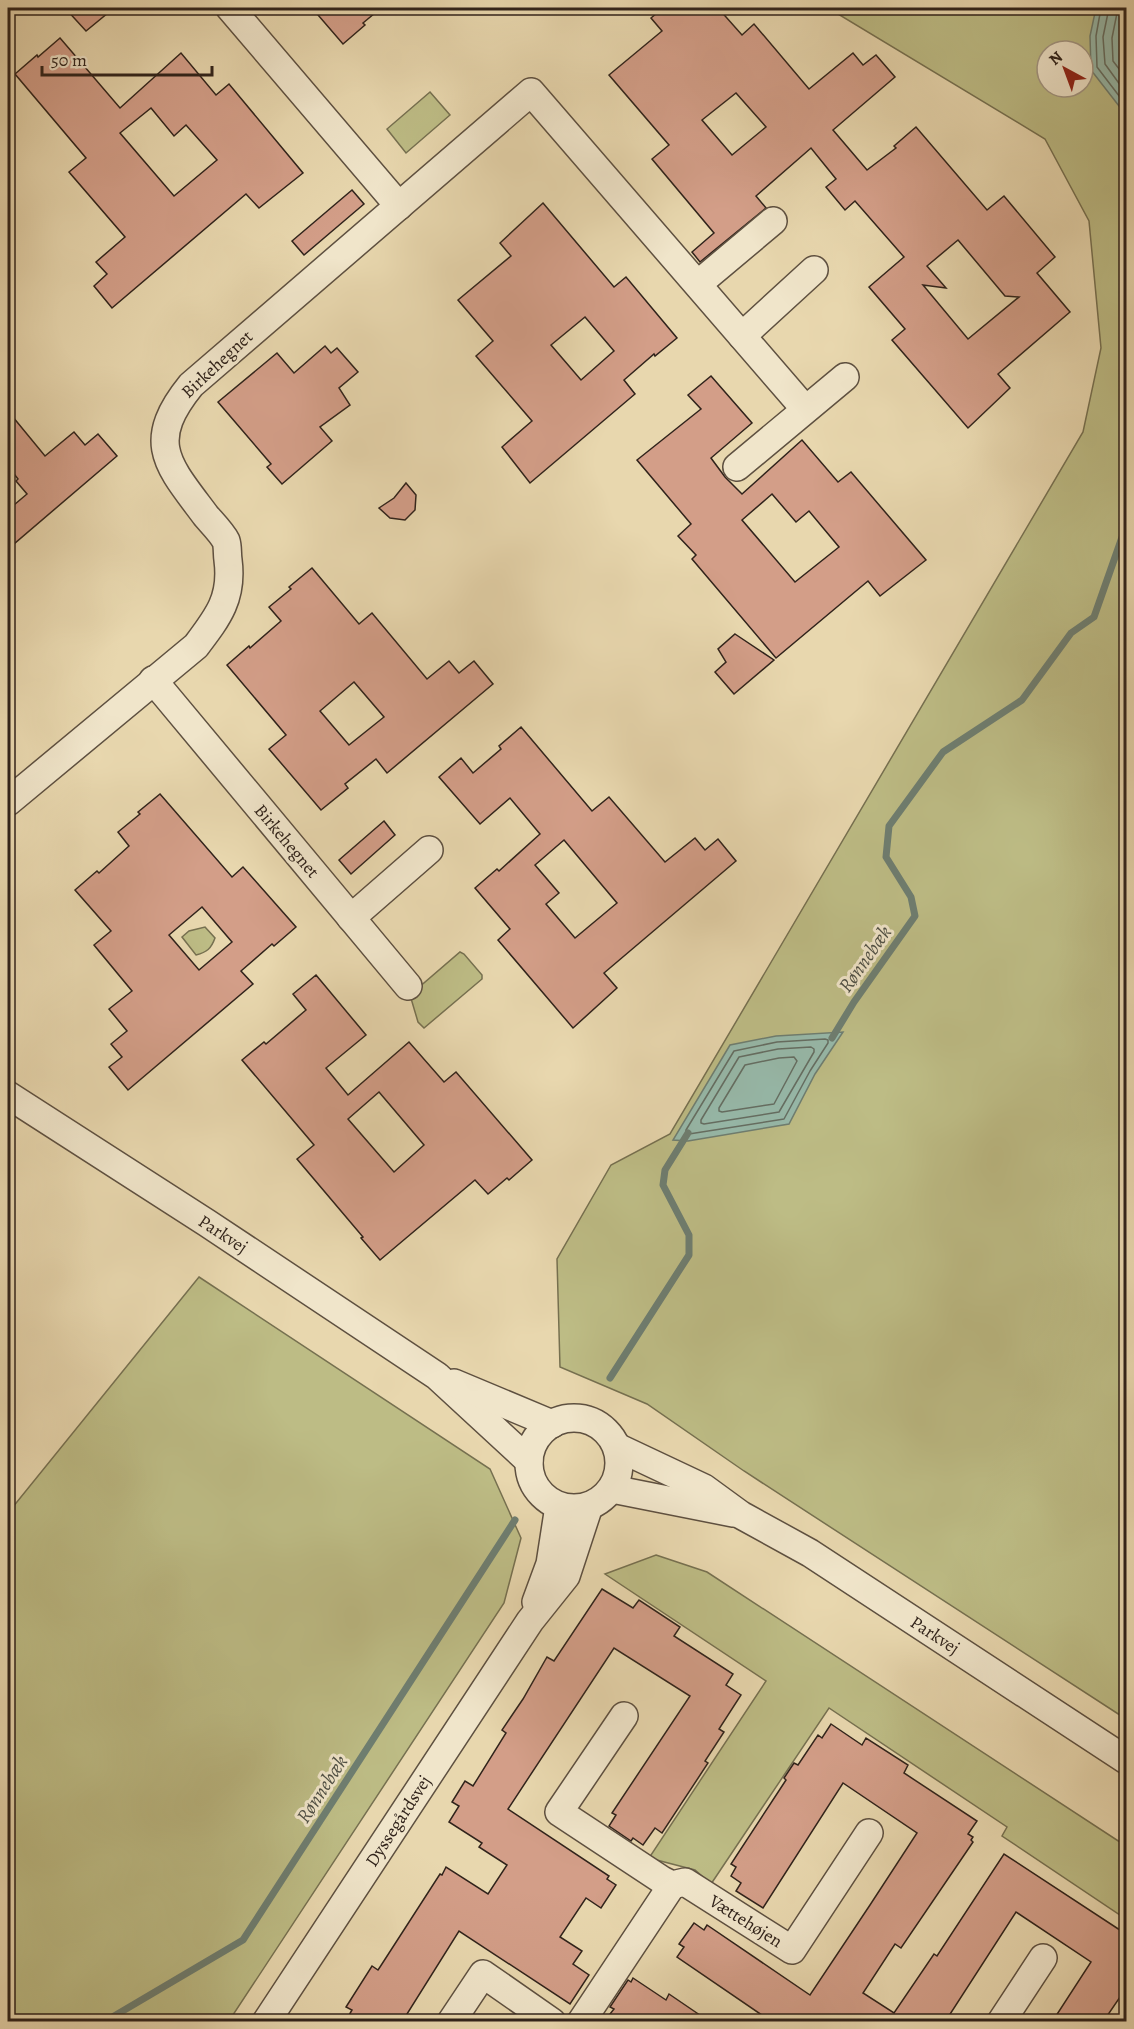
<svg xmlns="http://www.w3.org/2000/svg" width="1134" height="2029" font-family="Alegreya,serif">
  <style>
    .green { fill: #bdbc85; stroke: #767050; stroke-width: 1.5; fill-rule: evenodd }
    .water { fill: #97baab; stroke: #6e7e71; stroke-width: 1.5 }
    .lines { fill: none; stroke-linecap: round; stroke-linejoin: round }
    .shore { stroke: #646e63; stroke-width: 1.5 }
    .stream { stroke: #6e7e71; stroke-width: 7 }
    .building { fill: #d39e88; stroke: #30231b; stroke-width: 1.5; fill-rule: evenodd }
    .minor-casing { stroke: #5e5040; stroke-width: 30 }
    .minor { stroke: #f0e5ca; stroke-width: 27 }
    .labels { text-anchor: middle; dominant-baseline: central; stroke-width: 6; stroke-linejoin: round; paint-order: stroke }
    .street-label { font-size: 18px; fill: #30231b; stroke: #f0e5ca }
    .water-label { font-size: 20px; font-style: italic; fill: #4f5046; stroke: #f0e5ca }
  </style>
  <rect width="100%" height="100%" fill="#e8d7ae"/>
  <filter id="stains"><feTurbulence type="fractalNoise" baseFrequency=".00333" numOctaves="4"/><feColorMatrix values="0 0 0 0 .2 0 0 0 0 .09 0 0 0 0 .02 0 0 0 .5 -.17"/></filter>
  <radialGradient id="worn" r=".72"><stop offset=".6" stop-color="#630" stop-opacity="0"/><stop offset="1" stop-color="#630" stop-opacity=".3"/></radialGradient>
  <!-- green -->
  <g class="green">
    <path d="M828,8H1126V1719L744,1471L647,1404L560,1367L557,1259L611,1165L670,1134L1083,432L1101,348L1089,221L1045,139ZM1047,51H1083V87H1047Z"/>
    <polygon points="430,92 450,115 406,153 387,129"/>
    <path d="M205,927L215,938C211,949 207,952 196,955L182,937L189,931Z"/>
    <polygon points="460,952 464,954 482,975 482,979 424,1028 418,1022 410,995"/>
    <polygon points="199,1277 490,1469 521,1538 504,1603 229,2021 8,2021 8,1513"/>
    <polygon points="656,1555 707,1572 1126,1846 1126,1919 1002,1836 1007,1827 829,1708 711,1884 695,1870 649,1858 766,1681 605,1574"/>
  </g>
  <!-- water -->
  <g class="water">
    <polygon points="1096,8 1126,8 1126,115 1091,70 1090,36"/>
    <polygon points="843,1032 815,1074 789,1124 688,1141 673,1140 730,1045 776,1036"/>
  </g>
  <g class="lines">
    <!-- shore -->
    <g class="shore">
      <polyline points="1101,8 1096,36 1097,67 1126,105"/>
      <polyline points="1109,8 1103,37 1105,64 1126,93"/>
      <polyline points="1118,8 1112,38 1113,61 1126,78"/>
      <polygon points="825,1039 828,1040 828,1043 810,1071 784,1119 689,1134 686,1133 686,1130 734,1051 777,1042"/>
      <polygon points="811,1047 814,1049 814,1052 779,1112 704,1124 701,1123 701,1120 739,1057 778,1049"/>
      <polygon points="794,1057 797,1061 774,1104 722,1112 719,1111 719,1108 745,1065 779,1058"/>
    </g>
    <!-- stream -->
    <g class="stream">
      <polyline points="832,1038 854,1002 915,916 911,897 886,857 889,826 943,752 1022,700 1071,633 1094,617 1126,526"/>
      <polyline points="610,1378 689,1255 689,1235 663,1185 665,1170 688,1133"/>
      <polyline points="104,2022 243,1940 515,1520"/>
    </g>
  </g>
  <!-- building -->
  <g class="building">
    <polygon points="65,8 114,8 86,31"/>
    <polygon points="312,8 381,8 363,23 365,25 343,44"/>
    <path d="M663,8H718L742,35L754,24L809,89L853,53L863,65L876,55L895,77L833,130L867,170L896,148L894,146L916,127L987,210L1004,196L1055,257L1037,273L1070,312L998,374L1010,388L968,428L892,340L905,329L869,287L904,257L855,201L845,210L826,187L836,179L811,148L756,196L766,208L700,262L692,252L714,233L652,159L669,145L609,75L662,31L651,18ZM736,93L766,127L732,155L702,120ZM958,240L1005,296L1019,297L968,339L923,285L946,288L927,266Z"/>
    <path d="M60,38L120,108L181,53L216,95L229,84L303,173L259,208L246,194L112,308L94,286L107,274L96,262L125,237L69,172L86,158L15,74L37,55L38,57ZM151,108L174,136L186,125L217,160L174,196L120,133Z"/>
    <polygon points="352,190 364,204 304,255 292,241"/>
    <path d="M543,203L614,287L626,277L677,338L655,356L654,354L624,380L635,394L530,483L502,447L532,421L476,356L493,341L458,300L511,256L500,243ZM585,317L614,351L581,380L551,345Z"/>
    <polygon points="325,346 331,353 337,348 358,372 339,388 350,405 320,427 332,441 282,484 267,467 271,464 218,402 277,353 294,373"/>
    <path d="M711,376L752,423L711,458L725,477L742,494L802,440L838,482L851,472L926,560L880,596L868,581L776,658L692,559L696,555L678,536L691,524L637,460L701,409L688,395ZM772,494L796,522L809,511L839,547L795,582L742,520Z"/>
    <polygon points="8,411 45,456 74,432 85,445 98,434 117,456 8,549 8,510 27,494 16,481 18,479 8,466"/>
    <polygon points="406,483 416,495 415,510 405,520 390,518 379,508 394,498"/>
    <path d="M312,568L359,624L372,613L427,679L449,661L459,673L474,661L493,684L387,773L376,759L345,784L348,788L321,810L269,749L286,735L227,665L249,646L250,648L281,621L269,607L291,589L289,587ZM354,682L384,717L349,745L320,711Z"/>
    <polygon points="735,634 774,660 734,694 715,672 726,662 718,649"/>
    <path d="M521,727L592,811L609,797L665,862L695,838L705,850L718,839L736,861L604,973L617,988L573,1028L498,940L510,929L475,888L497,869L499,871L540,834L510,798L480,824L439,777L461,758L473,773L501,749L499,746ZM564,840L617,903L575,938L546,904L559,893L535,865Z"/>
    <path d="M160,794L232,877L243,867L296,927L274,946L272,944L241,971L253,984L128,1090L109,1067L122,1057L111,1044L127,1031L109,1009L132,991L94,945L111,931L75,890L97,871L99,873L129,846L118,832L140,814L138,812ZM202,907L232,942L199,970L169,935Z"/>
    <polygon points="384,821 395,835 351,874 339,860"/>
    <path d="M316,975L366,1035L326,1068L348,1095L409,1042L444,1082L456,1072L532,1160L509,1180L507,1178L488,1194L475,1180L380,1260L361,1238L363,1237L297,1159L314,1145L242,1060L264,1042L266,1044L306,1010L293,994ZM379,1092L424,1145L394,1172L348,1119Z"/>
    <polygon points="602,1589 633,1608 639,1600 680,1627 674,1636 733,1674 726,1685 741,1695 719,1729 724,1732 705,1761 708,1763 662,1833 655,1828 643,1845 633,1838 631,1841 609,1826 616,1815 612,1813 690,1696 614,1648 508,1809 609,1876 607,1879 616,1885 601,1908 586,1898 560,1937 582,1951 573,1964 589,1975 570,2004 459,1931 402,2022 345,2022 352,2010 346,2007 372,1966 378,1970 380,1967 440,1874 442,1875 446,1867 488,1894 507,1865 479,1847 482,1843 449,1822 459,1806 452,1802 465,1781 473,1786 506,1733 502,1730 523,1699 547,1657 554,1661"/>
    <polygon points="831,1724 862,1745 866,1738 908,1765 904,1773 977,1821 968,1834 973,1837 971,1840 973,1842 901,1948 895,1944 863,1993 894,2013 934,1954 937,1956 1004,1854 1126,1934 1126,2001 1120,1997 1103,2022 1052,2022 1091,1962 1016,1912 945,2022 772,2022 677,1957 684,1947 679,1944 694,1923 704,1930 707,1925 810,1995 870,1905 917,1833 843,1783 763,1908 736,1891 741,1883 731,1876 736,1867 731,1864 786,1780 784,1778 794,1763 798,1765 818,1735 822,1738"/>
    <polygon points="633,1978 666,2000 669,1994 710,2022 621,2022 610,2014 614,2009 610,2007 628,1980 631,1982"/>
  </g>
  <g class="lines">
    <defs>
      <g id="minor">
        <polyline points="230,8 399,206"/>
        <polyline points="698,284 773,221"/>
        <polyline points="742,336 814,270"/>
        <polyline points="737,467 845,377"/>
        <polyline points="153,680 408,986"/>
        <path d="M8,802L196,646C218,617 233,598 228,560C227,554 228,547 226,541C222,533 212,523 206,516C168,465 144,443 191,385L531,92L805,409"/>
        <polyline points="351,918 429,850"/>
        <polyline points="8,1095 207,1223 437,1376 529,1461"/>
        <polyline points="454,1383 552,1424"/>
        <circle cx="574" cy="1463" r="45"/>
        <polyline points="617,1447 704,1488 741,1515 810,1553 1126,1760"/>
        <polyline points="612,1489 733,1513"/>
        <polyline points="536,1602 550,1564 559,1506"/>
        <polyline points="624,1716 559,1812 662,1880 672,1885 685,1882 792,1950 869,1833"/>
        <polyline points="266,2022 530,1621 566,1576 589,1506"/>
        <polyline points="451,2022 483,1974 552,2022"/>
        <polyline points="581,2022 672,1885"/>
        <polyline points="1001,2022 1043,1958"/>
      </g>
    </defs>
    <!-- minor casing -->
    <use href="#minor" class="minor-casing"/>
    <!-- minor -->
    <use href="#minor" class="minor"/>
  </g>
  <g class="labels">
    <!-- street labels -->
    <g class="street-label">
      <text transform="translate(217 364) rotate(-43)">Birkehegnet</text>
      <text transform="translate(287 841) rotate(50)">Birkehegnet</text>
      <text transform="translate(223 1234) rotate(33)">Parkvej</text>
      <text transform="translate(935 1635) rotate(33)">Parkvej</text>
      <text transform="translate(398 1821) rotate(-57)">Dyssegårdsvej</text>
      <text transform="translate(746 1921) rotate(32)">Vættehøjen</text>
    </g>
    <!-- water labels -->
    <g class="water-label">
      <text transform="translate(865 959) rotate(-55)">Rønnebæk</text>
      <text transform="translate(322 1789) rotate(-57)">Rønnebæk</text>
    </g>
  </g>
  <!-- margin -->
  <rect width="1134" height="2029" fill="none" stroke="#e8d7ae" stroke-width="30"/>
  <rect x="9" y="9" width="1116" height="2011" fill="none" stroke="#30231b" stroke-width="3"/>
  <rect x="15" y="15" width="1104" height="1999" fill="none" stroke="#30231b" stroke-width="1.5"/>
  <!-- north arrow -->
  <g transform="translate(1065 69) rotate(319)"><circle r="28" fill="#f0e5ca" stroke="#a39784" stroke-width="1.5"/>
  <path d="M0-4.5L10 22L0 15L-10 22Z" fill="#8f2418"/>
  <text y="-9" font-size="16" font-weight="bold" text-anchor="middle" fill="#30231b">N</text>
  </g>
  <!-- scale -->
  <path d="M42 66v9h170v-9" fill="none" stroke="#30231b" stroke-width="3"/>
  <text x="51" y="66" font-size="18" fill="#30231b" stroke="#f0e5ca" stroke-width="4.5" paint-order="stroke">50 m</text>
  <rect width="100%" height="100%" filter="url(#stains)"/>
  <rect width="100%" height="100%" fill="url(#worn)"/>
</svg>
